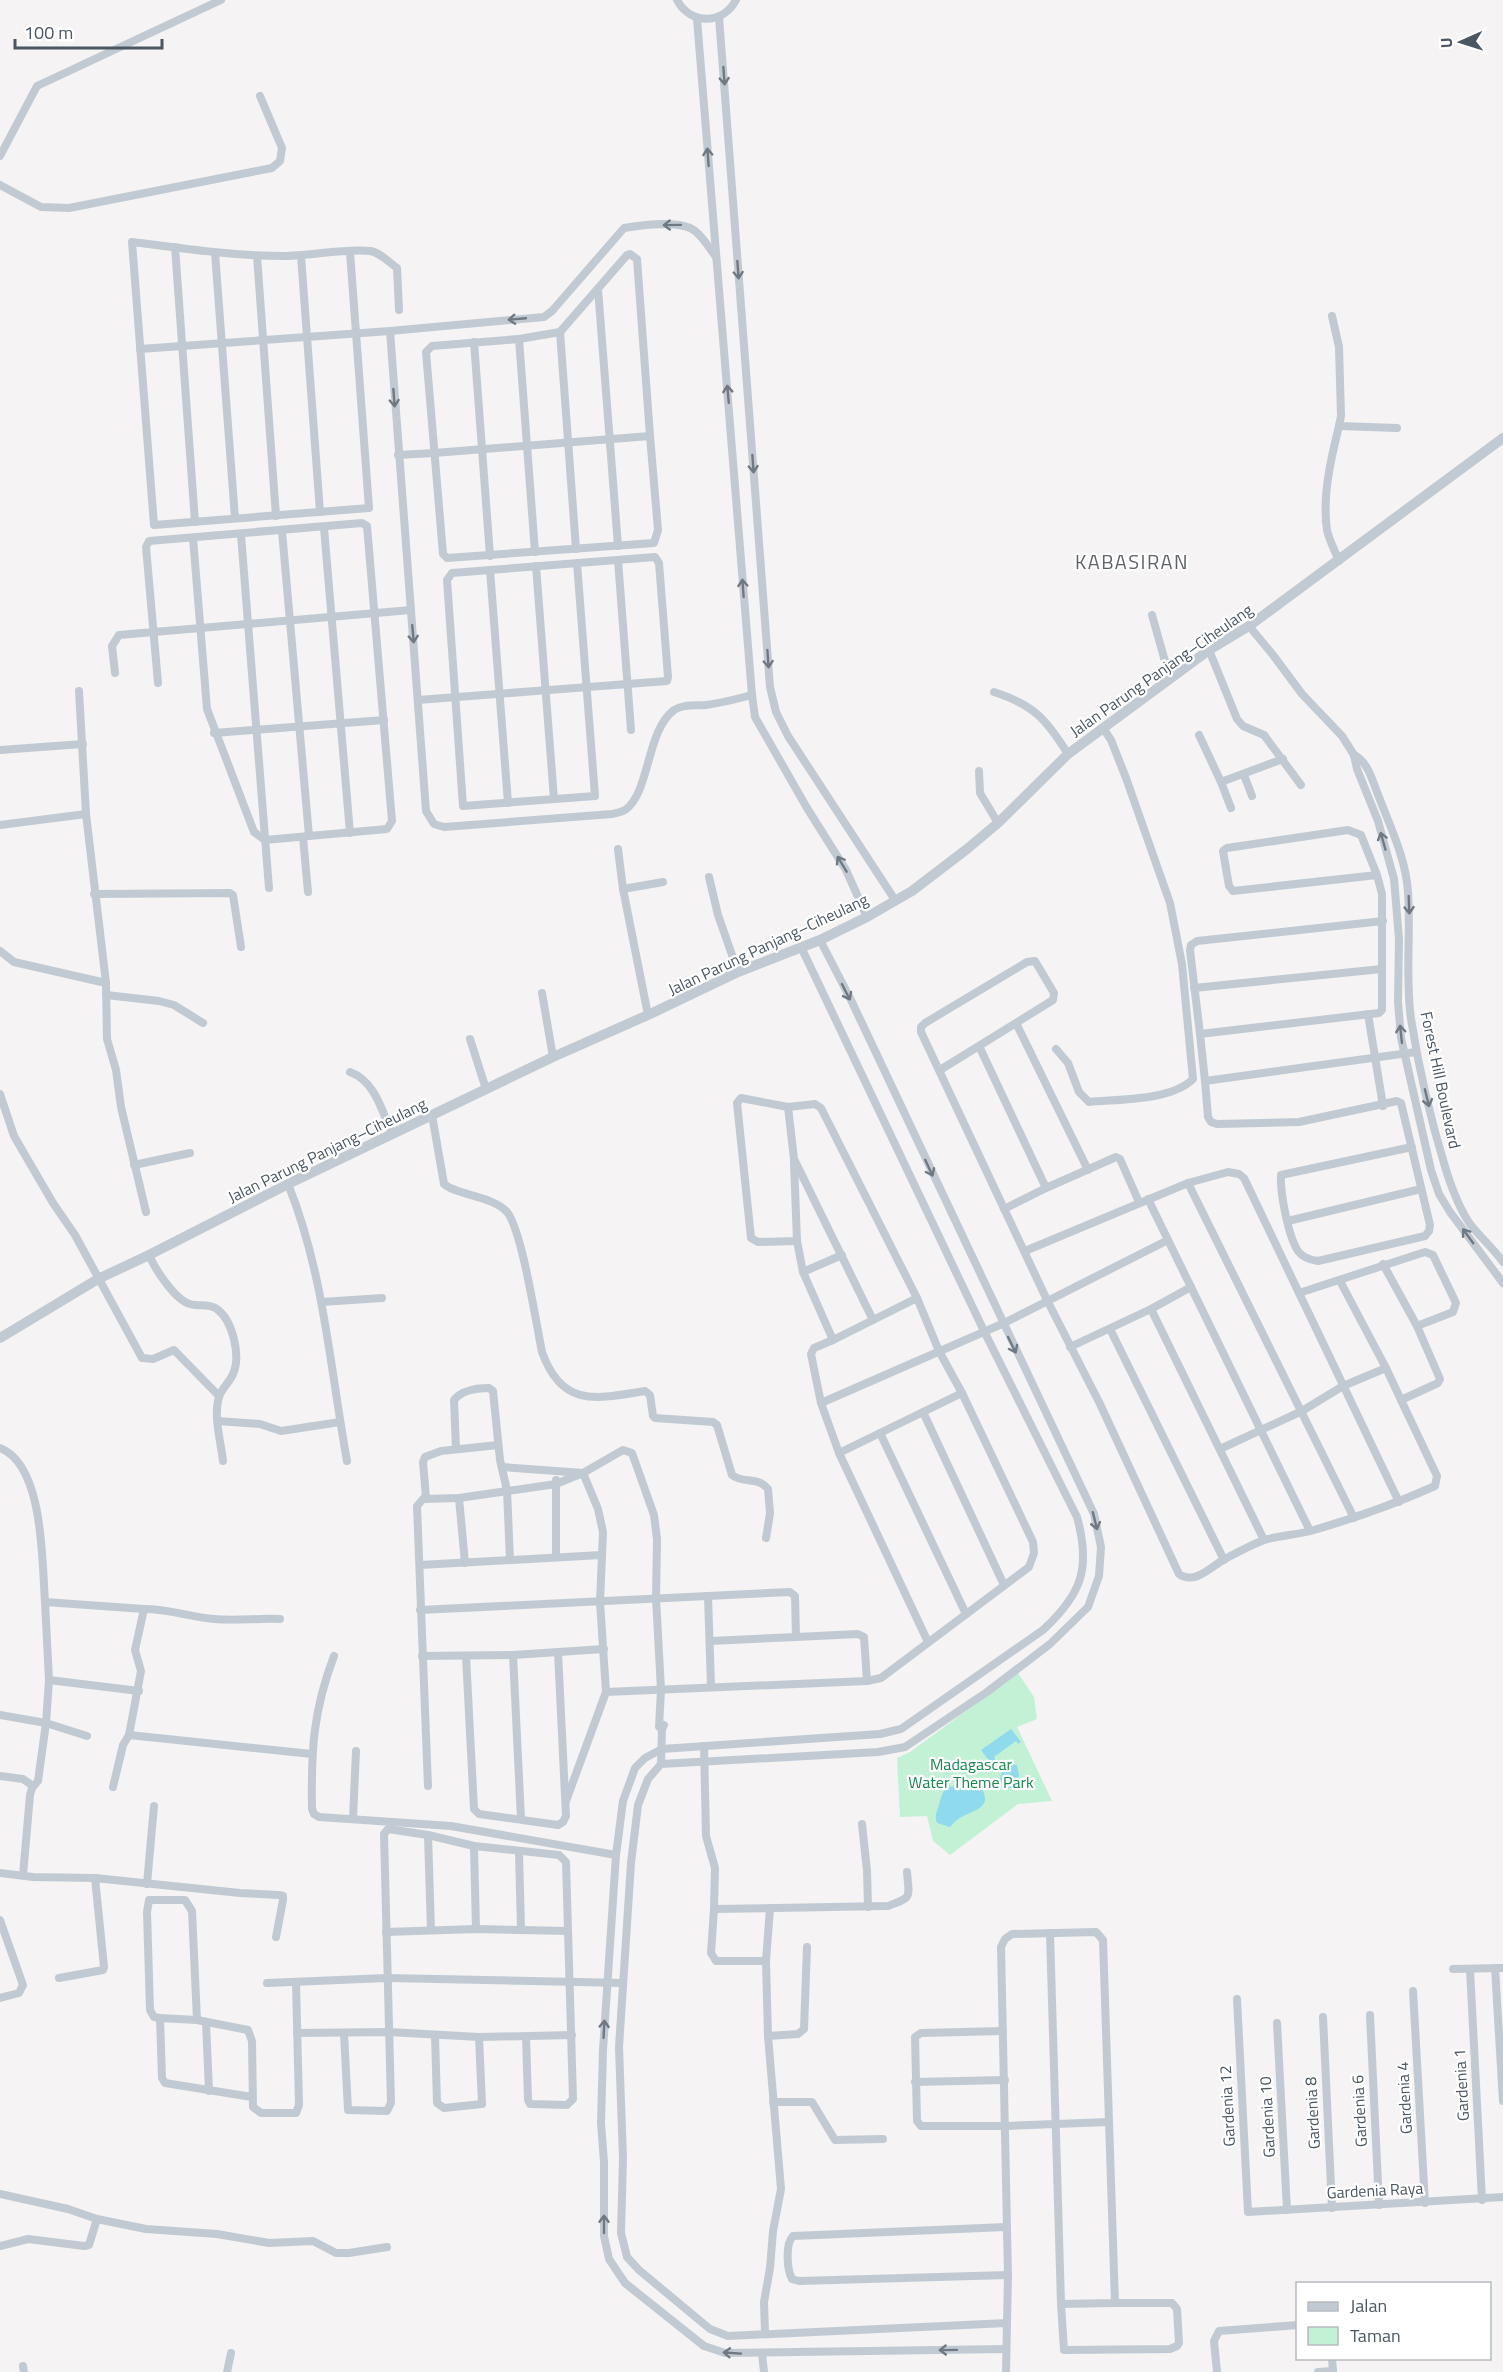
<svg xmlns="http://www.w3.org/2000/svg" width="1503" height="2372" font-family="'Titillium Web',sans-serif">
  <style>
    .green { fill: #c3f1d5 }
    .water { fill: #90daee }
    .lines { fill: none; stroke-linecap: round; stroke-linejoin: round }
    .minor { stroke: #c1cad2; stroke-width: 8 }
    .tertiary { stroke: #c1cad2; stroke-width: 10 }
    .oneway { stroke: #6e7983 }
    .labels { text-anchor: middle; dominant-baseline: central; stroke-width: 4.5; stroke-linejoin: round; paint-order: stroke }
    .street-label { font-size: 16px; fill: #4a5661; stroke: #fff }
    .park-label { font-size: 16px; fill: #17864f; stroke: #fff }
    .quarter-label { font-size: 20px; letter-spacing: 1.5px; fill: #5f6368; stroke: #fff }
  </style>
  <rect width="100%" height="100%" fill="#f5f3f3"/>
  <!-- green -->
  <polygon class="green" points="1018,1673 1034,1697 1037,1719 1017,1727 1052,1801 1018,1804 950,1855 933,1841 927,1816 900,1817 897,1758 910,1752"/>
  <!-- water -->
  <g class="water">
    <polygon points="1011,1729 1021,1742 1018,1744 1016,1741 994,1757 997,1762 993,1766 981,1750"/>
    <polygon points="1012,1764 1017,1765 1019,1775 1018,1784 1010,1788 1004,1786 1000,1780 1002,1770"/>
    <path d="M971,1784L980,1786C996,1810 970,1810 957,1820C954,1822 952,1825 950,1827L937,1823C934,1815 937,1812 939,1805C946,1776 952,1792 971,1784Z"/>
  </g>
  <g class="lines">
    <!-- minor -->
    <g class="minor">
      <path d="M677,0C690,25 723,25 736,0"/>
      <polyline points="719,17 770,687 776,712 788,736 895,900"/>
      <polyline points="697,19 752,695 755,717 807,808 846,870 867,917"/>
      <polyline points="0,156 37,86 221,0"/>
      <polyline points="0,185 41,207 69,208 272,168 280,161 282,148 260,96"/>
      <polyline points="175,247 195,522"/>
      <path d="M350,252L369,508L154,525L132,242C182,248 232,256 283,256C309,256 346,248 370,251C379,252 389,262 397,268L399,310"/>
      <polyline points="215,253 235,518"/>
      <polyline points="257,256 276,516"/>
      <polyline points="301,256 320,512"/>
      <path d="M716,257C710,249 703,237 695,231C681,220 642,225 624,228L552,311L544,317L390,331L426,811L434,824L444,827L612,814C616,813 622,812 625,810C650,793 646,731 674,710C683,704 695,706 706,705C721,703 737,699 752,695"/>
      <polyline points="598,289 618,546"/>
      <polyline points="1332,316 1339,347 1341,416 1339,426 1397,428"/>
      <polyline points="560,332 576,549"/>
      <polyline points="519,339 535,552"/>
      <polyline points="474,342 490,556"/>
      <polyline points="140,349 390,331"/>
      <path d="M1339,426C1331,458 1322,497 1327,530C1329,540 1335,551 1339,561"/>
      <polyline points="398,455 434,453 650,436 637,259 630,254 627,255 560,332 519,339 432,346 426,352 443,554 447,558 654,543 658,530 650,436"/>
      <polyline points="324,528 350,833"/>
      <polyline points="282,531 309,836"/>
      <polyline points="241,535 269,888"/>
      <polyline points="618,560 631,730"/>
      <polyline points="536,566 554,799"/>
      <polyline points="490,570 508,803"/>
      <polyline points="1152,615 1170,679"/>
      <polyline points="1249,626 1273,655 1302,694 1342,736 1354,755 1357,769 1378,821 1394,879 1399,939 1398,1002 1401,1038 1431,1170 1439,1194 1450,1212 1503,1283"/>
      <polyline points="1209,650 1237,719 1243,726 1264,735 1301,785"/>
      <polyline points="115,673 112,646 119,635 411,610"/>
      <polyline points="158,683 146,547 149,541 362,523 367,526 392,821 387,829 265,840 254,832 207,709 193,538"/>
      <polyline points="79,691 86,814 106,983 107,1039 116,1070 121,1107 146,1212"/>
      <path d="M994,692C1034,705 1046,719 1068,754"/>
      <path d="M418,700C501,694 584,687 667,681L668,677L659,563L655,557L452,573L447,580L463,806L595,796L577,563"/>
      <polyline points="214,733 384,720"/>
      <polyline points="1199,735 1221,782"/>
      <polyline points="0,750 83,744"/>
      <path d="M1354,755C1367,761 1372,779 1377,792C1389,824 1406,858 1408,892C1411,935 1405,977 1411,1019C1419,1070 1431,1121 1446,1170C1452,1189 1459,1208 1470,1224C1480,1237 1493,1248 1503,1262"/>
      <polyline points="979,771 980,793 998,823"/>
      <polyline points="1244,775 1252,796"/>
      <polyline points="1231,808 1221,782 1283,759"/>
      <polyline points="0,825 86,814"/>
      <polyline points="303,837 308,892"/>
      <polyline points="618,849 623,889 648,1015"/>
      <polyline points="1377,875 1233,891 1229,886 1223,851 1227,848 1348,830 1361,835 1377,875 1382,894 1382,1010 1379,1013 1200,1034 1205,1081 1416,1052"/>
      <polyline points="709,877 718,915 738,972"/>
      <polyline points="623,889 663,882"/>
      <polyline points="94,894 230,893 233,895 241,947"/>
      <polyline points="820,940 851,1000 1094,1514 1101,1547 1099,1576 1088,1607 1050,1644 987,1692 905,1747 878,1752 661,1764 648,1779 638,1805 631,1863 619,2047 623,2158 621,2233 627,2257 639,2270 710,2329 728,2336 1007,2323"/>
      <path d="M801,947L984,1331L1077,1517C1091,1568 1082,1594 1043,1630L901,1729L880,1734L662,1749L645,1758L635,1768L623,1801L616,1855L603,2050L601,2123L604,2162V2236L609,2259L625,2283L704,2346L725,2353L1006,2349"/>
      <polyline points="0,951 14,962 106,983"/>
      <polyline points="1194,988 1382,969"/>
      <polyline points="542,993 553,1057"/>
      <polyline points="106,995 159,1001 174,1005 203,1023"/>
      <polyline points="1368,1014 1383,1106"/>
      <polyline points="1016,1023 1088,1170"/>
      <polyline points="1200,1034 1190,950 1191,945 1197,941 1383,921"/>
      <polyline points="470,1039 486,1089"/>
      <polyline points="979,1046 1046,1188"/>
      <path d="M1056,1049L1068,1063L1079,1092L1089,1102C1118,1099 1171,1101 1193,1079L1182,964L1170,903L1126,778L1111,740L1103,728"/>
      <path d="M940,1070L1053,1000L1054,993L1035,961L1027,962L925,1023L921,1027V1032L1047,1300L1100,1404L1179,1574C1194,1585 1210,1568 1223,1560C1236,1553 1251,1545 1264,1540C1280,1535 1298,1535 1314,1530C1355,1518 1395,1504 1435,1486L1437,1476L1401,1400L1438,1383L1440,1379L1417,1326L1453,1312L1456,1303L1433,1255L1425,1252L1299,1293"/>
      <path d="M350,1072C375,1081 382,1111 392,1134"/>
      <path d="M1205,1081L1208,1117L1211,1122L1217,1124L1299,1122L1397,1101L1401,1103L1430,1225L1429,1231L1425,1236L1318,1261C1310,1260 1303,1258 1298,1251C1288,1236 1280,1192 1281,1175L1412,1147"/>
      <polyline points="0,1094 14,1136 53,1203 75,1235 142,1358 153,1359 174,1350 219,1396"/>
      <polyline points="788,1107 794,1159 873,1320"/>
      <path d="M432,1115L444,1184C456,1195 493,1196 507,1212C522,1230 536,1323 542,1352C562,1408 596,1399 645,1391L650,1395L653,1416L655,1418L713,1422L717,1425L732,1475C743,1484 758,1476 768,1489L770,1513L766,1538"/>
      <polyline points="794,1162 797,1241 803,1272 833,1340"/>
      <polyline points="134,1165 190,1153"/>
      <polyline points="1188,1183 1354,1518"/>
      <path d="M288,1184C324,1273 330,1368 347,1461"/>
      <polyline points="1148,1199 1310,1531"/>
      <polyline points="1004,1209 1046,1188 1116,1157 1120,1159 1139,1202"/>
      <polyline points="1288,1221 1421,1189"/>
      <polyline points="1025,1251 1188,1183 1228,1172 1239,1174 1244,1178 1399,1502"/>
      <path d="M149,1255C155,1269 175,1300 190,1304C199,1307 208,1303 217,1309C233,1321 241,1356 233,1374C230,1382 221,1389 219,1397C213,1416 221,1442 223,1461"/>
      <polyline points="1383,1264 1417,1326"/>
      <polyline points="803,1272 842,1255"/>
      <polyline points="1340,1281 1386,1368 1401,1400"/>
      <polyline points="917,1298 833,1340 814,1348 811,1354 821,1403 839,1453 928,1642"/>
      <polyline points="322,1302 382,1298"/>
      <polyline points="1151,1309 1264,1540"/>
      <polyline points="1110,1329 1224,1560"/>
      <polyline points="1070,1347 1151,1309 1191,1287"/>
      <polyline points="821,1403 1002,1324 1168,1240"/>
      <polyline points="923,1412 1004,1585"/>
      <polyline points="218,1421 260,1424 281,1431 340,1422"/>
      <polyline points="880,1433 966,1614"/>
      <path d="M0,1448C44,1465 42,1562 45,1602L144,1609L135,1650L141,1671L129,1735L312,1754"/>
      <path d="M456,1449L454,1400C462,1390 477,1388 489,1388L493,1391L500,1460L507,1490L510,1560"/>
      <polyline points="1220,1449 1302,1411 1343,1386 1386,1368"/>
      <polyline points="839,1453 962,1393"/>
      <polyline points="502,1467 583,1473 598,1509 603,1532 600,1602 606,1692 566,1801"/>
      <polyline points="556,1480 556,1557"/>
      <polyline points="426,1498 423,1462 425,1457 441,1451 498,1445"/>
      <polyline points="459,1498 465,1563"/>
      <polyline points="420,1565 601,1555"/>
      <polyline points="708,1596 711,1686"/>
      <path d="M144,1609C170,1609 189,1617 214,1619C236,1621 258,1618 280,1619"/>
      <polyline points="420,1610 790,1592 795,1596 796,1637 858,1634 864,1637 867,1681"/>
      <polyline points="710,1641 796,1637"/>
      <polyline points="513,1655 521,1819"/>
      <path d="M334,1656C313,1711 311,1751 312,1809L314,1814L319,1817L451,1826L616,1855"/>
      <polyline points="422,1656 513,1655 604,1649"/>
      <polyline points="466,1656 474,1809 479,1814 558,1825 563,1822 566,1816 558,1652"/>
      <polyline points="49,1680 139,1691"/>
      <polyline points="606,1692 867,1681 881,1678 1029,1567 1034,1553 1033,1542 962,1393 939,1351 917,1298 821,1108 815,1104 788,1107 741,1098 737,1103 751,1238 758,1242 797,1241"/>
      <polyline points="0,1715 46,1723 87,1736"/>
      <path d="M704,1746L706,1836L715,1868L714,1909L888,1906C913,1897 909,1898 907,1872"/>
      <polyline points="661,1764 662,1729 664,1725"/>
      <polyline points="0,1776 23,1779 33,1786"/>
      <polyline points="428,1786 417,1506 423,1499 459,1498 556,1484 583,1473 623,1450 632,1453 654,1515 657,1539 656,1598 661,1690 659,1727 662,1729"/>
      <polyline points="113,1787 123,1745 129,1735"/>
      <polyline points="353,1818 356,1751"/>
      <polyline points="862,1824 867,1871 868,1907"/>
      <polyline points="428,1835 431,1930"/>
      <polyline points="474,1846 476,1929"/>
      <polyline points="519,1852 521,1929"/>
      <polyline points="0,1873 33,1877 95,1878 240,1893 279,1895 283,1896 283,1900 276,1937"/>
      <polyline points="23,1875 30,1795 32,1788 38,1781 46,1723 49,1680 45,1602"/>
      <polyline points="147,1884 154,1806"/>
      <polyline points="714,1909 711,1953 716,1961 766,1961"/>
      <polyline points="0,1920 23,1985 19,1993 0,1998"/>
      <polyline points="386,1932 476,1929 567,1931"/>
      <polyline points="1050,1933 1061,2304"/>
      <polyline points="1495,1968 1503,2101"/>
      <polyline points="1453,1969 1503,1968"/>
      <polyline points="1470,1969 1482,2200"/>
      <polyline points="59,1978 103,1970 104,1967 95,1878"/>
      <polyline points="267,1983 387,1978 623,1983"/>
      <polyline points="1413,1991 1425,2203"/>
      <polyline points="1237,1999 1248,2212 1503,2197"/>
      <polyline points="1370,2015 1379,2205"/>
      <polyline points="1323,2017 1332,2208"/>
      <polyline points="160,2018 154,2017 150,2010 147,1912 149,1900 185,1900 192,1911 197,2020"/>
      <polyline points="206,2022 209,2091"/>
      <polyline points="1277,2023 1287,2210"/>
      <polyline points="1003,2031 921,2033 915,2037 917,2121 921,2126 1006,2126 1109,2122"/>
      <polyline points="297,2033 389,2032 479,2037 572,2035"/>
      <polyline points="344,2033 348,2110 387,2111 391,2103 384,1834 388,1829 428,1835 474,1846 559,1855 566,1862 573,2099 567,2105 530,2104 528,2100 526,2037"/>
      <polyline points="435,2036 437,2103 444,2108 482,2104 479,2037"/>
      <polyline points="768,2036 798,2034 804,2029 807,1947"/>
      <polyline points="915,2082 1005,2080"/>
      <polyline points="252,2097 165,2083 162,2078 160,2018 197,2020 248,2030 252,2041 253,2107 261,2113 296,2113 299,2105 296,1982"/>
      <polyline points="773,2102 812,2102 835,2140 883,2139"/>
      <polyline points="0,2194 68,2209 97,2219 146,2229 217,2234 269,2243 313,2241 336,2253 349,2253 387,2247"/>
      <path d="M1006,2227L793,2236C785,2244 787,2270 792,2279L799,2281L1008,2275"/>
      <polyline points="0,2246 28,2239 84,2246 89,2245 97,2219"/>
      <polyline points="765,2333 764,2302 770,2268 773,2231 781,2189 768,2036 766,1961 770,1908"/>
      <polyline points="762,2354 764,2372"/>
      <polyline points="1332,2358 1333,2372"/>
      <polyline points="23,2366 24,2372"/>
      <polyline points="227,2372 231,2353"/>
      <polyline points="1006,2372 1008,2275 1001,1947 1005,1939 1012,1934 1096,1932 1103,1940 1115,2303 1172,2303 1177,2309 1179,2343 1177,2346 1170,2349 1064,2350 1061,2304 1115,2303"/>
      <polyline points="1217,2372 1214,2341 1219,2331 1298,2325"/>
      <polyline points="1318,2372 1333,2371"/>
    </g>
    <!-- tertiary -->
    <polyline class="tertiary" points="0,1338 98,1279 149,1255 288,1184 553,1057 648,1015 738,972 820,940 867,917 912,891 967,849 998,823 1068,754 1209,650 1249,626 1503,438"/>
  </g>
  <!-- one-way arrows -->
  <defs><path id="oneway-shaft" d="M-6 0H5M1.5-3L5.5 0L1.5 3" fill="none" stroke-width="1.6" stroke-linecap="round" stroke-linejoin="round" transform="scale(1.5)"/></defs>
  <g class="oneway">
    <use href="#oneway-shaft" transform="translate(724 76) rotate(86)"/>
    <use href="#oneway-shaft" transform="translate(708 157) rotate(-94)"/>
    <use href="#oneway-shaft" transform="translate(672 225) rotate(179)"/>
    <use href="#oneway-shaft" transform="translate(738 270) rotate(86)"/>
    <use href="#oneway-shaft" transform="translate(517 319) rotate(175)"/>
    <use href="#oneway-shaft" transform="translate(728 394) rotate(-95)"/>
    <use href="#oneway-shaft" transform="translate(394 398) rotate(86)"/>
    <use href="#oneway-shaft" transform="translate(753 464) rotate(86)"/>
    <use href="#oneway-shaft" transform="translate(743 588) rotate(-94)"/>
    <use href="#oneway-shaft" transform="translate(413 634) rotate(85)"/>
    <use href="#oneway-shaft" transform="translate(768 659) rotate(86)"/>
    <use href="#oneway-shaft" transform="translate(1383 841) rotate(-106)"/>
    <use href="#oneway-shaft" transform="translate(842 864) rotate(-121)"/>
    <use href="#oneway-shaft" transform="translate(1409 905) rotate(88)"/>
    <use href="#oneway-shaft" transform="translate(846 992) rotate(63)"/>
    <use href="#oneway-shaft" transform="translate(1401 1034) rotate(-96)"/>
    <use href="#oneway-shaft" transform="translate(1427 1098) rotate(76)"/>
    <use href="#oneway-shaft" transform="translate(929 1168) rotate(65)"/>
    <use href="#oneway-shaft" transform="translate(1468 1236) rotate(-126)"/>
    <use href="#oneway-shaft" transform="translate(1012 1345) rotate(64)"/>
    <use href="#oneway-shaft" transform="translate(1095 1521) rotate(76)"/>
    <use href="#oneway-shaft" transform="translate(604 2029) rotate(-87)"/>
    <use href="#oneway-shaft" transform="translate(604 2224) rotate(-90)"/>
    <use href="#oneway-shaft" transform="translate(948 2350) rotate(179)"/>
    <use href="#oneway-shaft" transform="translate(732 2353) rotate(-176)"/>
  </g>
  <g class="labels">
    <!-- street labels -->
    <g class="street-label">
      <text transform="translate(1161 670) rotate(-35)">Jalan Parung Panjang–Ciheulang</text>
      <text transform="translate(768 944) rotate(-25)">Jalan Parung Panjang–Ciheulang</text>
      <text transform="translate(1441 1080) rotate(78)">Forest Hill Boulevard</text>
      <text transform="translate(327 1150) rotate(-26)">Jalan Parung Panjang–Ciheulang</text>
      <text transform="translate(1461 2085) rotate(-93)">Gardenia 1</text>
      <text transform="translate(1404 2098) rotate(-93)">Gardenia 4</text>
      <text transform="translate(1227 2106) rotate(-93)">Gardenia 12</text>
      <text transform="translate(1359 2111) rotate(-93)">Gardenia 6</text>
      <text transform="translate(1312 2113) rotate(-93)">Gardenia 8</text>
      <text transform="translate(1267 2117) rotate(-93)">Gardenia 10</text>
      <text transform="translate(1375 2190) rotate(-3)">Gardenia Raya</text>
    </g>
    <!-- park labels -->
    <g class="park-label">
      <text x="971" y="1764">Madagascar<tspan x="971" dy="18">Water Theme Park</tspan></text>
    </g>
    <!-- quarter labels -->
    <g class="quarter-label">
      <text x="1132" y="561">KABASIRAN</text>
    </g>
  </g>
  <!-- legend -->
  <rect x="1296" y="2282" width="195" height="78" fill="#ffffff" stroke="#b7bbc0" stroke-width="1.5"/>
  <rect x="1308" y="2302" width="30" height="9" fill="#c1cad2" stroke="#b7bbc0" stroke-width="1.5"/>
  <text x="1350" y="2312" font-size="18" fill="#4a5661">Jalan</text>
  <rect x="1308" y="2327" width="30" height="18" fill="#c3f1d5" stroke="#b7bbc0" stroke-width="1.5"/>
  <text x="1350" y="2342" font-size="18" fill="#4a5661">Taman</text>
  <!-- north arrow -->
  <g transform="translate(1461 42) rotate(267)" stroke="#ffffff" stroke-width="4.5" paint-order="stroke">
  <path d="M0-4.5L10 22L0 15L-10 22Z" fill="#4a5661"/>
  <text y="-9" font-size="16" font-weight="bold" text-anchor="middle" fill="#4a5661">U</text>
  </g>
  <!-- scale -->
  <path d="M15 39v9h147v-9" fill="none" stroke="#4a5661" stroke-width="3"/>
  <text x="24" y="39" font-size="18" fill="#4a5661" stroke="#ffffff" stroke-width="4.5" paint-order="stroke">100 m</text>
</svg>
